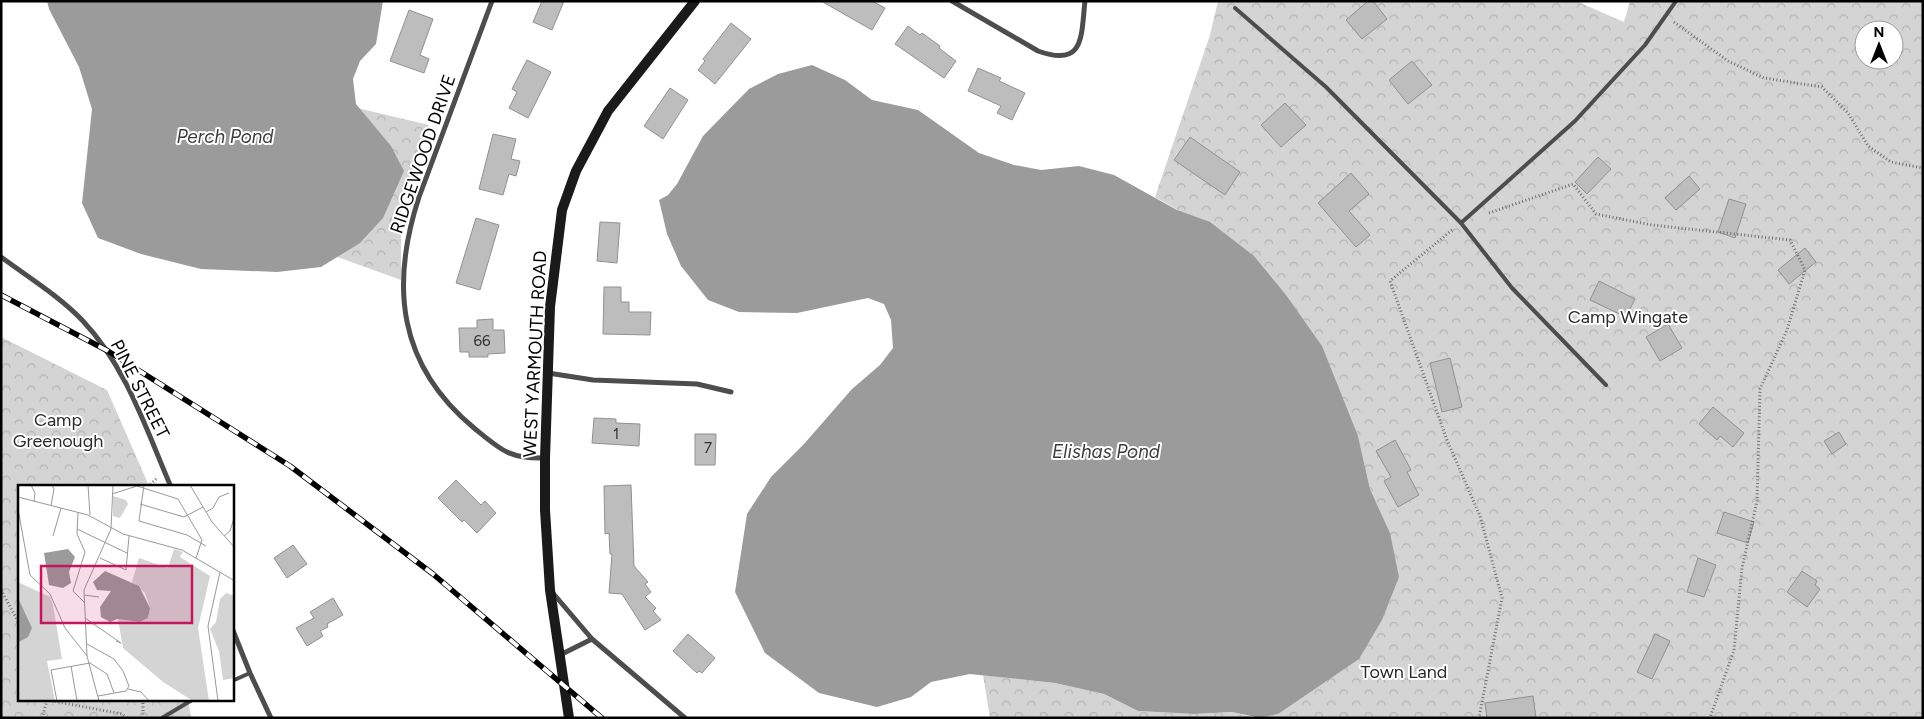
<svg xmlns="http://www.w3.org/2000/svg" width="1924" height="719" font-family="Figtree,sans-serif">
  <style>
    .forest { fill: url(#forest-crowns); fill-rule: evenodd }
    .water { fill: #9b9b9b }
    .building { fill: #bdbdbd; stroke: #919191 }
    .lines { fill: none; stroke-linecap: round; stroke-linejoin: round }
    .path { stroke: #6f6f6f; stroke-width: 3; stroke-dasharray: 1 2.5; stroke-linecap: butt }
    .lane { stroke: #4d4d4d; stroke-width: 4 }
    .street { stroke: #4d4d4d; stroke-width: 5 }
    .secondary { stroke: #1a1a1a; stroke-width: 10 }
    .rail-casing { stroke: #000; stroke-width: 5.5 }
    .rail { stroke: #fff; stroke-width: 4; stroke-dasharray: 11; stroke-linecap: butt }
    .labels { text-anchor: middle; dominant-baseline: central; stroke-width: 4; stroke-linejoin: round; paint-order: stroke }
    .number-label { font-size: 15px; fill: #2f2f2f }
    .street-label { font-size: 18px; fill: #000; stroke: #fff }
    .park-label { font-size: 18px; fill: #2b2b2b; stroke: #fff }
    .water-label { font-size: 19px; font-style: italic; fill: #3c3c3c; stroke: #fff }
    .inset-road { fill: none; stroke: #999; stroke-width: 1 }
    .view { fill: #c2185b; fill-opacity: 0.15; stroke: #c2185b; stroke-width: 2.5 }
    .inset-edge { fill: none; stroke: #000; stroke-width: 2.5 }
  </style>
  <defs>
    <pattern id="forest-crowns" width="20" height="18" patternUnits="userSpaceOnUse" patternTransform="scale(1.25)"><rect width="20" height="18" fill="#d4d4d4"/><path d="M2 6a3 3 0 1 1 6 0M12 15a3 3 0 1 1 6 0" fill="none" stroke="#b4b4b4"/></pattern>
  </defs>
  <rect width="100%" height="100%" fill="#fff"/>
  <!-- forest -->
  <g class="forest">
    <path d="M1218,1H1576L1624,22L1630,1H1923V718H1260L1278,714L1390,533L1370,489L1358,436L1178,210L1155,197L1210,35ZM1864,30H1894V60H1864Z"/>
    <polygon points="353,107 429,125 401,202 401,280 293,241"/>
    <polygon points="1,337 107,390 149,486 19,487 19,700 188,700 191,718 1,718"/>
    <polygon points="983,675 1055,683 1104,694 1138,711 1194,714 1232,712 1256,718 990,718"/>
  </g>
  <!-- water -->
  <g class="water">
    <polygon points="47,1 383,1 376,44 360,61 353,79 356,104 391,146 404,171 383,218 360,243 321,267 277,272 201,269 141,254 98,238 82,203 92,109 79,67 49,9"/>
    <polygon points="812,65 845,80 872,100 918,110 979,153 1014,165 1041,170 1079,166 1114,175 1177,210 1210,222 1254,256 1286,295 1322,346 1358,436 1370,489 1390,533 1399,577 1382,620 1359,659 1278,714 1260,718 1232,712 1194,714 1138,711 1104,694 1055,683 970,674 931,682 911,697 877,707 819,693 765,653 735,592 747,514 771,477 804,444 852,389 880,365 893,348 891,320 884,304 868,298 797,313 739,312 708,300 681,266 667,234 659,200 668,195 677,184 703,136 749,89 778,74"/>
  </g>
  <!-- building -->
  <g class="building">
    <polygon points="542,1 564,1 552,30 533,22"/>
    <polygon points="821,1 872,1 885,8 872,30"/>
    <polygon points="1368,1 1373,1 1387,19 1362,39 1346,20"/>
    <polygon points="409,10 433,19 420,55 429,59 424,73 390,61"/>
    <polygon points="731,23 751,39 715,84 698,70 705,61 703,59"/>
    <polygon points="908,26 920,35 922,33 940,46 939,48 956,61 944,78 895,44"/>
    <polygon points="527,60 551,72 528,118 509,108 517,92 512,89"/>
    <polygon points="1412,61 1432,85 1408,104 1389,80"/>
    <polygon points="978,68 1001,78 999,81 1025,93 1012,120 997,113 1001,106 968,91"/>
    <polygon points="670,88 688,100 663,139 644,126"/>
    <polygon points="1285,103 1306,125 1281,147 1261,125"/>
    <polygon points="493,134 516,139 511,159 520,161 516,176 509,174 503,195 479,189"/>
    <polygon points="1190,137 1240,172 1225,195 1174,160"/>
    <polygon points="1598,157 1611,169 1587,194 1575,182"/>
    <polygon points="1351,173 1369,194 1349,211 1370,235 1356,247 1318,203"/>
    <polygon points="1689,176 1700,189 1676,210 1665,198"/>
    <polygon points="1729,199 1746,204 1735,238 1718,232"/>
    <polygon points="476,218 499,225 480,290 456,283"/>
    <polygon points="600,222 620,223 617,263 597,261"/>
    <polygon points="1805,248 1816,262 1789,284 1778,270"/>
    <polygon points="1599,281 1635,299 1626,317 1590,300"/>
    <polygon points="604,287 621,287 621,302 629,302 629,312 651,312 650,335 603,334"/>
    <polygon points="493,319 493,330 504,330 505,353 488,354 488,357 469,357 469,352 460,352 459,328 477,328 477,320"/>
    <polygon points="1668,324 1682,348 1660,361 1646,337"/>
    <polygon points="1450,358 1462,407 1442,412 1430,363"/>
    <polygon points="1713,407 1744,433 1733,447 1720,436 1717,440 1699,424"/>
    <polygon points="594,418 616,419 616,423 640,424 639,446 592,443"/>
    <polygon points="1839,432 1846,444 1832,454 1824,441"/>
    <polygon points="695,434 716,434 715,465 695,465"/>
    <polygon points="1395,440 1411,470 1407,472 1419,495 1398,507 1384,481 1391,477 1376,451"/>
    <polygon points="456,480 481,505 485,501 496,513 477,533 464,520 462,522 438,498"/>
    <polygon points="631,485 634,566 648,582 645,584 651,592 645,597 656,608 653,611 661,620 645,630 622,594 609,593 612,554 610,554 609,533 605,534 604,486"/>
    <polygon points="1724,512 1754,522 1748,543 1717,533"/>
    <polygon points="293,545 307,564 287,578 274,558"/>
    <polygon points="1698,558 1716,565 1704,597 1687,592"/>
    <polygon points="1802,571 1817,581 1815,585 1820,589 1807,607 1787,592"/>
    <polygon points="333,598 343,615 327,624 328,627 320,631 323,636 307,646 296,628 314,618 310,612"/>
    <polygon points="688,634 715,658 702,673 699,671 697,673 673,651"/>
    <polygon points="1655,634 1670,641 1652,679 1637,672"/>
    <polygon points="1533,696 1536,718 1487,718 1485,703"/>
  </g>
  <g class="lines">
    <!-- path -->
    <g class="path">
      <polyline points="1674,22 1728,61 1764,78 1822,87 1848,113 1868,146 1891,162 1923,168"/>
      <polyline points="1489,213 1573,184 1596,214 1652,225 1790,240 1805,270 1787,330 1760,389 1757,501 1742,568 1734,650 1710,718"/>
      <polyline points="1452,230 1390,281 1447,440 1480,516 1502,598 1479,718"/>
      <polyline points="148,487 157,478"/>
      <polyline points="1,590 19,623"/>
      <polyline points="48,700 122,714 127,718"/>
      <polyline points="42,718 47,700"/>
      <polyline points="143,718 143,700"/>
    </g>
    <!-- lane -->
    <g class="lane">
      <polyline points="1235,8 1326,87 1461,223 1512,288 1606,385"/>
      <polyline points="1461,223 1575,121 1645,45 1676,1"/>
      <polyline points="232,681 250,673"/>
      <polyline points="162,718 192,700"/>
    </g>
    <!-- street -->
    <g class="street">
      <path d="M492,1L419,197C390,286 398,365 474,428C501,450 509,459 545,458"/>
      <path d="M952,1L1038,51C1085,68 1081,36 1085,1"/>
      <path d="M1,257C28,277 59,296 82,320C126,366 146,429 171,487"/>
      <polyline points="548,373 593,380 697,384 731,392"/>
      <polyline points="552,592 592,639"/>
      <polyline points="232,628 250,673 271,718"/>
      <polyline points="560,655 592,639 685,718"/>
    </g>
    <!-- secondary -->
    <polyline class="secondary" points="569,718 550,590 545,510 545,458 550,307 562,210 576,171 608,111 695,1"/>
    <defs>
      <polyline id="rail" points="1,295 108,351 290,466 433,574 602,718"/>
    </defs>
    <!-- rail casing -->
    <use href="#rail" class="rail-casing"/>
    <!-- rail -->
    <use href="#rail" class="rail"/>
  </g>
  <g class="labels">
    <!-- number labels -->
    <g class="number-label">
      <text x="482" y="341">66</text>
      <text x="616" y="434">1</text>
      <text x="708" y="448">7</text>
    </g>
    <!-- street labels -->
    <g class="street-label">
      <text transform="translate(423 154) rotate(-71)">RIDGEWOOD DRIVE</text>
      <text transform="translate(535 354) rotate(-87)">WEST YARMOUTH ROAD</text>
      <text transform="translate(140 389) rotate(63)">PINE STREET</text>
    </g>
    <!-- park labels -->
    <g class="park-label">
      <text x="1628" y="317">Camp Wingate</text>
      <text x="58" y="420">Camp<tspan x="58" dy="21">Greenough</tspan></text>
      <text x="1404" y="672">Town Land</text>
    </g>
    <!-- water labels -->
    <g class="water-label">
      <text x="225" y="136">Perch Pond</text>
      <text x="1106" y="451">Elishas Pond</text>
    </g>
  </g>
  <!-- overview -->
  <g transform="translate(18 485)">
    <rect width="216" height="216" fill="#fff"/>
    <path d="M95,11L108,15L110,19L102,33L95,31ZM156,64L165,67L162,72L192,91L180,143L191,216H175L145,197L105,163L100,134L123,137L130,133L132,123L127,108L114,97L121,73L150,83ZM0,97L32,112L35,120L44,174L29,176L37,216H0ZM208,108L217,111L216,193L205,195L201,166L192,144L198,137L202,114Z" fill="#d4d4d4"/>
    <path d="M215,115L216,156L203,159L196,147L208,135L207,123ZM158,158L162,181L152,191L147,192L154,176L149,163ZM211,161L216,164L210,186H207L204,162Z" fill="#d4d4d4"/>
    <path d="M50,64L57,72L51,87L53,98L45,103L31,100L26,68ZM87,86L121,101L132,123L130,133L122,137L99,134L92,137L83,132L82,122L93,106L79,105L75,97ZM0,113L14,143L10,152L1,157Z" fill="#9b9b9b"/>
    <path class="inset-road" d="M13,0L17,8L16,17M70,0L72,30M126,0L121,36L169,50L188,61M172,0L194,37L217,63M94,9L119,1L160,14L184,55L178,73M0,12L70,30L105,49L164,65L217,96M122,19L166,32L185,22M33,21L36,4L34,0M0,24L12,90L32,109L47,143L69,171M60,27L59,49L67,67L55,106L66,117M188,27L195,23L201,12L211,8M59,44L109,68M35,51L43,23M206,51L212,46L217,30M82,73L108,85L111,51M66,110L81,112M67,133L103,158L98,156M69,159L96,174L105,186L111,201L108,206L80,211M53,181L59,216M110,204L123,207L131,216M39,216L33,185L72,178L89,189L96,208M81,216L69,171L66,105L93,44L95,0M200,216L190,141L202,87"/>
    <path class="view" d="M23,81H174V138H23Z"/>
    <rect width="216" height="216" class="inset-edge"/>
  </g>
  <!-- border -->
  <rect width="1924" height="719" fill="none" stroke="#000000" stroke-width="5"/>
  <!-- north arrow -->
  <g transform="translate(1879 45)"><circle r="24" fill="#ffffff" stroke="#999999"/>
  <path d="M0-4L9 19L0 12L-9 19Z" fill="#000000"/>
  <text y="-8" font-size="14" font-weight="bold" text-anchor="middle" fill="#000000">N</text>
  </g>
</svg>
